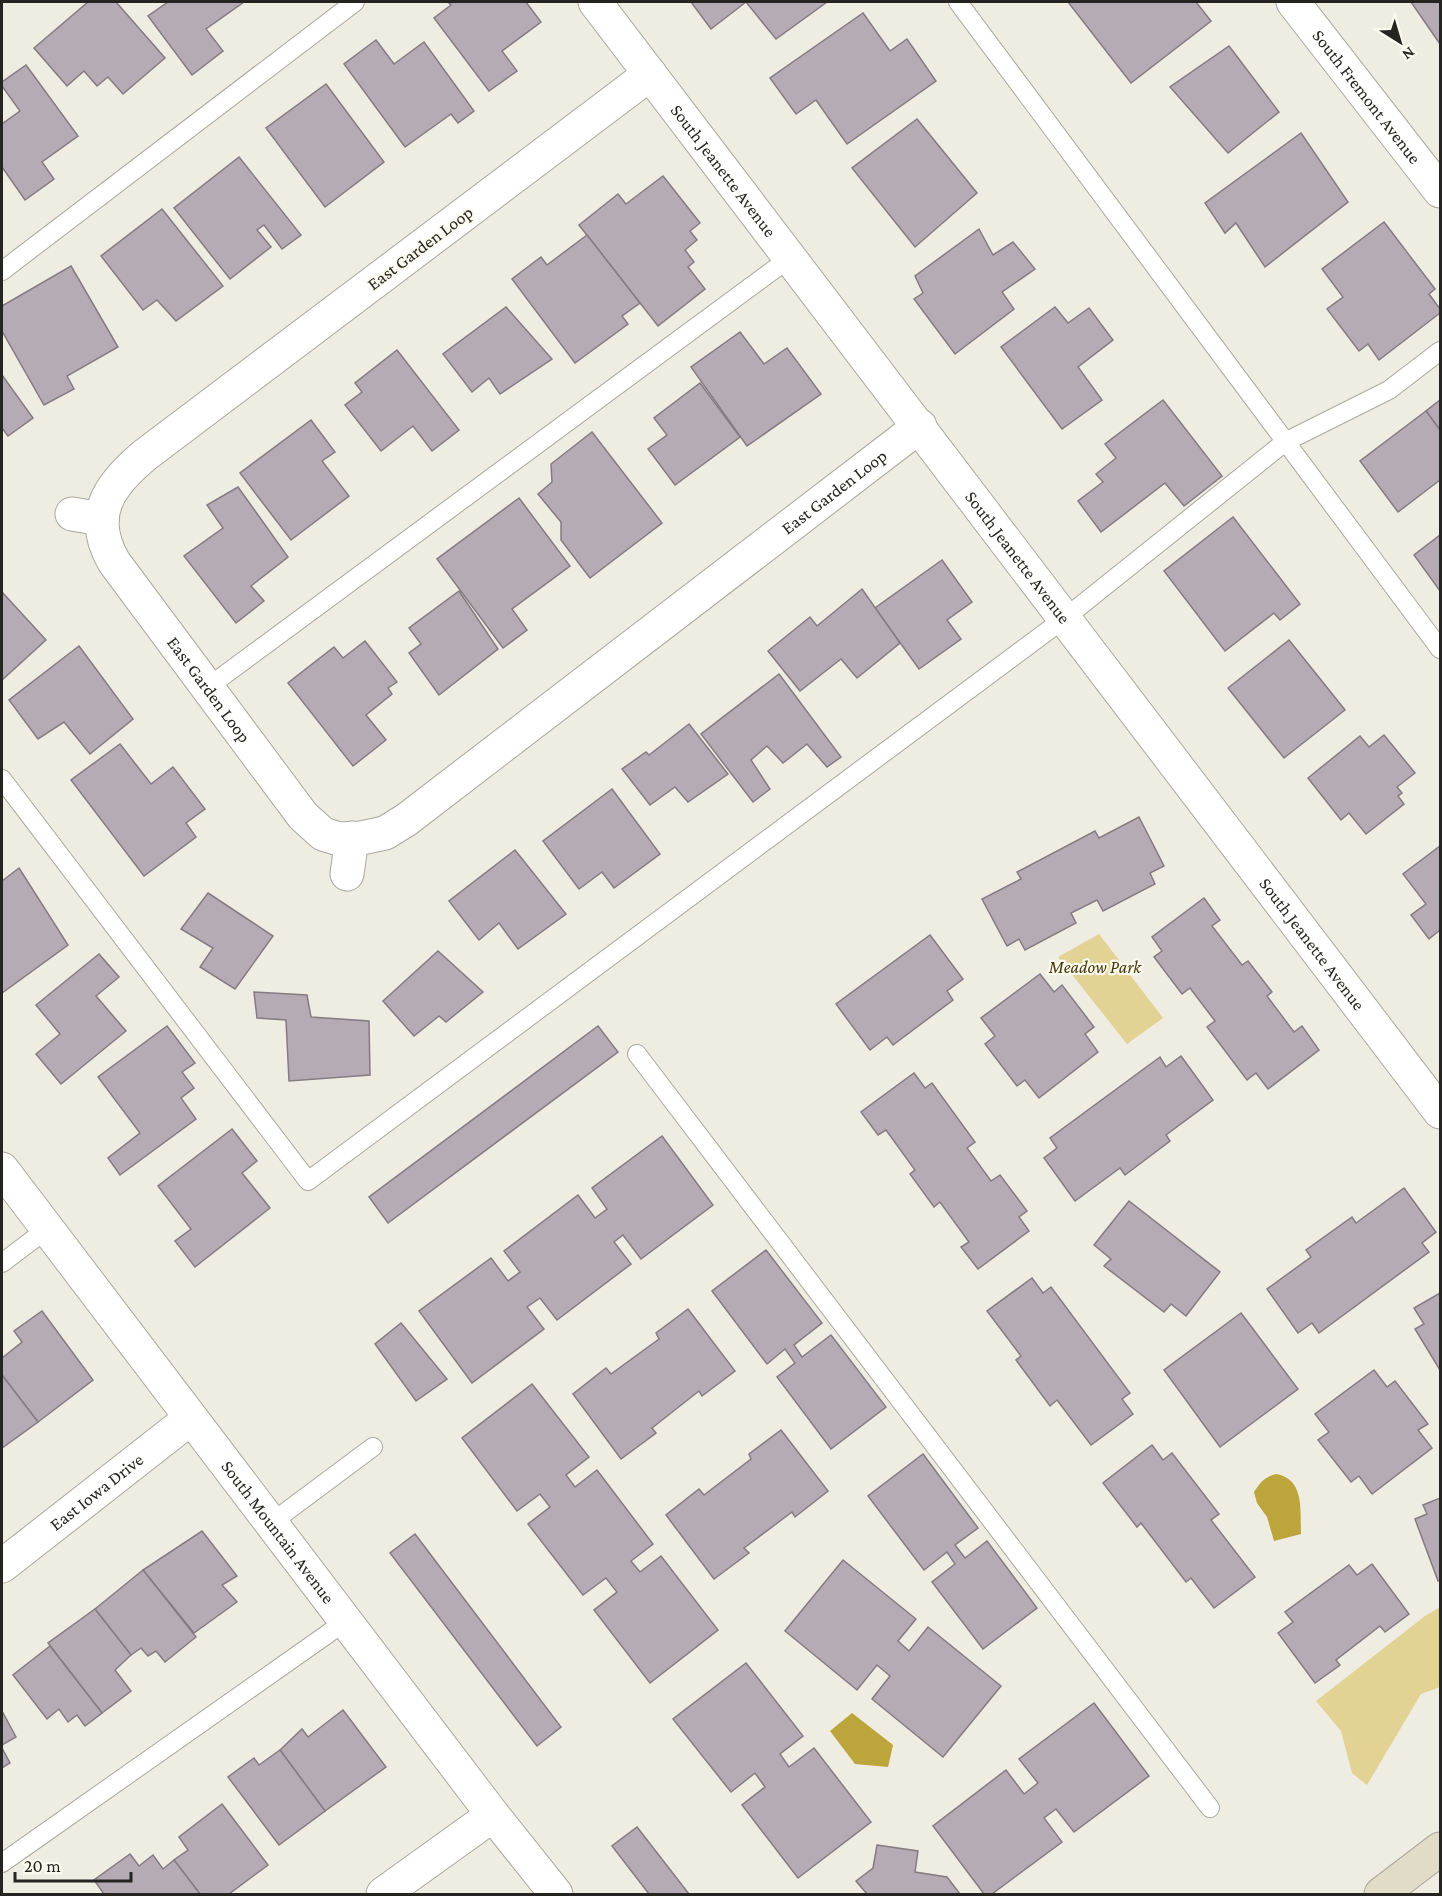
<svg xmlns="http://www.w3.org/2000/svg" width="1442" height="1896" font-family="'Crimson Pro',serif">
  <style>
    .green { fill: #e2d395 }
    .water { fill: #bca53a }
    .building { fill: #b4abb4; stroke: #847b83; stroke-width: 1.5 }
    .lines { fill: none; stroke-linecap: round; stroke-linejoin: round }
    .lane-casing { stroke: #aaa89d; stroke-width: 20 }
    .street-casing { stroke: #aaa89d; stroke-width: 35 }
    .secondary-casing { stroke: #aaa89d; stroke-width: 35 }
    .lane { stroke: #fff; stroke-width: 18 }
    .street { stroke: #fff; stroke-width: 33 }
    .secondary { stroke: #e1dcc7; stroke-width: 33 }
    .labels { text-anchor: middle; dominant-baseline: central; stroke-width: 4.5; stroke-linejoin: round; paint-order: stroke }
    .street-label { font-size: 18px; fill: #252420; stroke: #fcfaee }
    .park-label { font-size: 18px; font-style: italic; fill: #413709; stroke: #fcfaee }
  </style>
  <rect width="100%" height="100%" fill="#efece1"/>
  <!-- green -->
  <g class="green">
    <polygon points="1099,934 1163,1018 1127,1044 1058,957"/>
    <polygon points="1440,1607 1440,1687 1421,1694 1367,1785 1352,1773 1341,1731 1316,1701 1425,1616"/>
  </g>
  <!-- water -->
  <g class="water">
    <path d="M1277,1474C1305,1480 1300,1511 1301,1534L1274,1541L1267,1517L1257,1503L1254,1492C1260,1483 1265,1476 1277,1474Z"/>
    <polygon points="852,1713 893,1745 888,1767 855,1764 830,1731"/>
  </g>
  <!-- building -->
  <g class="building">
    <polygon points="88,2 116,2 165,58 123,94 108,77 97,86 84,71 67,86 34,48"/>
    <polygon points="168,2 244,2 206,29 223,51 192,75 148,16"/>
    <polygon points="448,2 526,2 541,22 502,51 517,71 489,91 434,18 451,5"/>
    <polygon points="691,2 827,2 776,39 746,2 711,29"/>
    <polygon points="1068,2 1196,2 1211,21 1131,83"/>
    <polygon points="1411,2 1440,2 1440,44"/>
    <polygon points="863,13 890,51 907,39 936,81 847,144 816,100 796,114 770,78"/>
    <polygon points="376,40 394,64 424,42 474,111 458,123 451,114 405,147 344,64"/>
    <polygon points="1229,46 1279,112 1228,153 1170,87"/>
    <polygon points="26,65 78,136 42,162 54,179 25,200 2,167 2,124 20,111 2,86 2,82"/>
    <polygon points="326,84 384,162 325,207 266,128"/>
    <polygon points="917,119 977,193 915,247 852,168"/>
    <polygon points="1301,133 1348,202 1265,267 1236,223 1225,233 1205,203"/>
    <polygon points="239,157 301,235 282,249 264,225 257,230 271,247 230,279 174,208"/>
    <polygon points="663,176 700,223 690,231 697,240 685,250 694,262 688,267 705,289 658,326 579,225 618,194 626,204"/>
    <polygon points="162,209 223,286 176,321 157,300 143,310 101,256"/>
    <polygon points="1384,222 1435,289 1429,294 1440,309 1440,313 1379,360 1368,344 1359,351 1327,309 1343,297 1322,269"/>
    <polygon points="979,229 993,255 1013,242 1035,269 1002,292 1014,309 955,354 914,299 923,293 915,276"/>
    <polygon points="587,235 640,303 622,316 628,324 575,363 512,279 541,257 547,265"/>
    <polygon points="71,266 118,347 67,376 74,389 44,405 2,331 2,306"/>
    <polygon points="506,307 552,359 500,394 489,378 472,392 443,354"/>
    <polygon points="1055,307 1068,323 1089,308 1113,340 1078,367 1102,400 1062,429 1001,347"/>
    <polygon points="740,332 764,364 787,348 821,394 747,446 691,367"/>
    <polygon points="397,350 459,430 432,451 413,426 381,451 345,405 362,392 355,383"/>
    <polygon points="2,375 33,418 8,436 2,428"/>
    <polygon points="700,383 740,437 675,485 648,449 667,435 654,418"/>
    <polygon points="1163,400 1222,476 1184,506 1165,483 1101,532 1078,501 1103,482 1096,474 1116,458 1105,444"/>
    <polygon points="1440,400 1440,430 1426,411"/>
    <polygon points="1426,411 1440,430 1440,480 1398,512 1360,461"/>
    <polygon points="311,420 335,452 322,461 349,496 291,540 240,473"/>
    <polygon points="592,432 662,523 590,578 561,540 561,522 538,494 552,482 551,464"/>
    <polygon points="238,487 288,557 251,586 264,601 236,623 184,556 223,528 207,505"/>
    <polygon points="519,498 570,566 512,609 527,630 503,648 437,559"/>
    <polygon points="1233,517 1300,604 1280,620 1274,613 1225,651 1164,571"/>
    <polygon points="1440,535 1440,591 1414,555"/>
    <polygon points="942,560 972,602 947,620 961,639 919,669 875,608"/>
    <polygon points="862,589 900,643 857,678 841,659 800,691 768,651 810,617 817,626"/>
    <polygon points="459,591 498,649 439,695 409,653 421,644 409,628"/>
    <polygon points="2,592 46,640 2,680"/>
    <polygon points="1289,640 1345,710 1284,758 1228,688"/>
    <polygon points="365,641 397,682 388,688 392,694 366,715 386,740 353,766 288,683 334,647 343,658"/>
    <polygon points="79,646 133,719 90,754 64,722 38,739 9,700"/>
    <polygon points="779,674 841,757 827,767 807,744 783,763 767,746 751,760 770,789 753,802 701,734"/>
    <polygon points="689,724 728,774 688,802 675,787 650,805 622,769 646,752 649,755"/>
    <polygon points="1384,735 1415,773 1397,787 1402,793 1398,796 1404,804 1366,834 1349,813 1341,820 1308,778 1360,736 1369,747"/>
    <polygon points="120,744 151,784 173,767 205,809 186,823 196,837 144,876 71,780"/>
    <polygon points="612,789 660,854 614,888 602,872 579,889 543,841"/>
    <polygon points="1139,817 1164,866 1150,873 1155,884 1103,911 1097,900 1071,913 1076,923 1025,950 1019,939 1007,946 982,899 1021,879 1017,872 1095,831 1099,838"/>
    <polygon points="1440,846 1440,930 1429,939 1411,915 1426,904 1403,874"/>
    <polygon points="515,850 566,914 518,949 499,923 479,940 449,901"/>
    <polygon points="19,868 68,945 2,993 2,881"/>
    <polygon points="208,893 273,936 235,989 200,967 213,948 181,929"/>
    <polygon points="1204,898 1220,920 1212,926 1242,965 1248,961 1272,992 1267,996 1294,1032 1302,1026 1319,1050 1268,1089 1256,1073 1247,1080 1207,1027 1215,1021 1190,988 1182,994 1154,957 1162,951 1152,937"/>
    <polygon points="930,935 963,979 947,991 953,1000 893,1045 887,1037 870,1050 836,1004"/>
    <polygon points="438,951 483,992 446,1022 439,1016 414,1036 383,1001"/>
    <polygon points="99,954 119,977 96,996 126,1031 61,1084 36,1054 60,1034 36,1005"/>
    <polygon points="1040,974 1054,992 1062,985 1094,1027 1085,1034 1098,1052 1039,1098 1025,1080 1017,1086 985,1044 995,1036 981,1018"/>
    <polygon points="254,992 307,995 311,1017 369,1021 370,1075 289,1081 286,1020 257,1018"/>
    <polygon points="167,1026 195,1063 182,1072 194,1088 181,1098 196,1119 120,1175 108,1158 140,1133 98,1077"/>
    <polygon points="598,1026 618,1052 388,1223 369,1197"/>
    <polygon points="1181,1056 1213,1100 1166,1135 1170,1141 1125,1175 1120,1168 1075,1201 1044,1158 1057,1148 1050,1138 1160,1057 1166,1067"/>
    <polygon points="914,1073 925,1088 932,1083 975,1142 967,1148 991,1181 1000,1175 1027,1211 1019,1217 1029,1231 978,1269 961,1247 969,1242 940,1202 934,1207 910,1174 915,1170 886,1130 878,1135 861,1112"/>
    <polygon points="232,1129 257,1161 242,1173 270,1208 195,1267 175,1241 191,1229 158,1186"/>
    <polygon points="662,1136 713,1205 641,1259 623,1235 614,1242 631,1264 557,1320 540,1298 527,1307 544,1329 472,1383 419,1311 491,1258 508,1281 520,1272 504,1251 578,1195 595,1218 607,1209 592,1188"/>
    <polygon points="1404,1188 1436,1232 1422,1243 1429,1252 1319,1333 1312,1323 1298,1333 1267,1289 1311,1257 1306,1250 1352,1217 1356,1223"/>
    <polygon points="1129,1201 1220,1272 1186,1316 1171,1304 1164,1312 1104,1266 1111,1259 1094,1245"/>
    <polygon points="766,1250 822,1323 794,1345 802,1357 831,1335 886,1407 831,1449 777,1377 795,1363 785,1349 767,1364 712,1291"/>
    <polygon points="1032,1278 1043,1293 1051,1287 1130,1393 1122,1399 1133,1414 1091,1445 1057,1400 1050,1406 1016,1360 1021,1356 987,1311"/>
    <polygon points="1440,1293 1440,1370 1415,1329 1424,1324 1414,1308"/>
    <polygon points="688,1309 735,1371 702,1396 699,1391 652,1428 656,1433 621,1459 573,1394 606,1368 611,1374 659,1339 656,1333"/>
    <polygon points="42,1311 93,1380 38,1422 2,1375 2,1358 22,1342 14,1331"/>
    <polygon points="1241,1313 1298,1389 1220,1447 1164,1370"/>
    <polygon points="401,1323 447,1379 416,1401 375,1344"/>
    <polygon points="1374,1370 1387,1387 1395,1381 1428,1424 1418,1430 1432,1448 1372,1494 1359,1476 1351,1482 1318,1440 1329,1432 1315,1414"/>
    <polygon points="2,1375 38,1422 2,1448"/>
    <polygon points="532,1384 589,1457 566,1475 575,1487 597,1470 653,1544 631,1561 640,1572 661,1556 718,1630 650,1683 594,1610 617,1592 606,1578 583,1595 528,1524 550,1507 540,1494 517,1511 462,1438"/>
    <polygon points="781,1430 828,1491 795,1517 792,1512 744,1548 749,1553 714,1579 666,1515 699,1489 704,1495 751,1459 749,1454"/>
    <polygon points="1152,1445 1163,1460 1172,1453 1219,1514 1211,1520 1255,1577 1214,1608 1191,1578 1186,1582 1141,1523 1137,1527 1103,1483"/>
    <polygon points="923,1454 978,1528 955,1545 965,1558 987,1541 1037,1608 983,1649 932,1582 955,1564 947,1552 924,1570 868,1496"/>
    <polygon points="1440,1498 1440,1580 1438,1581 1415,1519 1427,1514 1423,1505"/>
    <polygon points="202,1531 237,1576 222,1585 237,1602 194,1633 143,1570"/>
    <polygon points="415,1534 561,1727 537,1746 390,1553"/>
    <polygon points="843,1560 916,1619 898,1641 909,1651 928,1627 1001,1686 943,1757 872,1699 890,1676 877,1665 857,1690 785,1631"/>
    <polygon points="1372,1564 1409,1614 1385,1632 1380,1626 1336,1660 1340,1665 1315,1683 1278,1633 1293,1622 1285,1612 1349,1565 1357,1575"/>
    <polygon points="143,1570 196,1637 165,1662 156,1651 148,1656 141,1648 131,1655 95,1609"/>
    <polygon points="95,1609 131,1655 115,1670 131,1691 102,1713 48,1643"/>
    <polygon points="50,1646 102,1713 85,1726 77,1715 68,1722 59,1709 47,1719 13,1675"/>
    <polygon points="746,1663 803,1736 780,1754 789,1767 814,1748 871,1822 798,1878 742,1805 765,1787 755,1773 731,1792 673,1719"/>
    <polygon points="1094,1703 1149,1776 1074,1832 1056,1809 1044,1818 1062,1842 992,1894 984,1894 933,1826 1006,1770 1024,1794 1038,1783 1019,1759"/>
    <polygon points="343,1710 386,1767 325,1811 280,1750 302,1729 308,1737"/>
    <polygon points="2,1711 16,1737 2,1745"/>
    <polygon points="2,1748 10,1763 2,1768"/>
    <polygon points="280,1750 325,1811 279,1845 228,1777 254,1758 259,1765"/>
    <polygon points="222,1804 268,1865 229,1894 200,1894 174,1860 188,1850 179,1837"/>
    <polygon points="637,1827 689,1894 649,1894 612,1846"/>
    <polygon points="877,1845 918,1851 915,1872 947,1877 960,1894 867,1894 856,1881 873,1868"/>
    <polygon points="130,1854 139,1866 153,1855 163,1869 174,1860 200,1894 104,1894 94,1880"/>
  </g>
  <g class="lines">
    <defs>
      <g id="lane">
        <polyline points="958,2 1440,649"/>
        <polyline points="2,271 355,2"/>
        <polyline points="208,687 791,257"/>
        <polyline points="2,779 308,1181 1065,618 1285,442 1389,390 1440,351"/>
        <polyline points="637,1054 1210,1808"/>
        <polyline points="2,1263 47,1229"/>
        <polyline points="271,1523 373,1447"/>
        <polyline points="2,1863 346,1621"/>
      </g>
      <g id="street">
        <path id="s1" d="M595,2L1440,1112"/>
        <path id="s2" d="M1293,2L1440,191"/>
        <path id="s3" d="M650,74L145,455C109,485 87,515 114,562L303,816L323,834L339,839L361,838L385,833L406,820L920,426"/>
        <polyline points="72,514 102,519"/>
        <polyline points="347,874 352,838"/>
        <path id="s4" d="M2,1169L493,1815L556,1894"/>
        <path id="s5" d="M2,1566L191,1418"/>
        <polyline points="383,1894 493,1815"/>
      </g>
      <polyline id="secondary" points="1381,1894 1440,1849"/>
    </defs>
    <!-- lane casing -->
    <use href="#lane" class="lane-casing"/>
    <!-- street casing -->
    <use href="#street" class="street-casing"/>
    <!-- secondary casing -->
    <use href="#secondary" class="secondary-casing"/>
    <!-- lane -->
    <use href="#lane" class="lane"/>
    <!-- street -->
    <use href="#street" class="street"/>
    <!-- secondary -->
    <use href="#secondary" class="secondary"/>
  </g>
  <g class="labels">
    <!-- street labels -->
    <g class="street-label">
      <text stroke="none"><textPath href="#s2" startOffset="120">South Fremont Avenue</textPath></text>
      <text stroke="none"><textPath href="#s1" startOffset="212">South Jeanette Avenue</textPath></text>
      <text transform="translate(420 248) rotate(-37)">East Garden Loop</text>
      <text stroke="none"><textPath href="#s3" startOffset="1728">East Garden Loop</textPath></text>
      <text stroke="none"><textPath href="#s1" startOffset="698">South Jeanette Avenue</textPath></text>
      <text stroke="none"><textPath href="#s3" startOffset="916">East Garden Loop</textPath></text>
      <text stroke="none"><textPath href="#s1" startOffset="1184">South Jeanette Avenue</textPath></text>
      <text stroke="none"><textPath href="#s5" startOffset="120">East Iowa Drive</textPath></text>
      <text stroke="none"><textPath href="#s4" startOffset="456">South Mountain Avenue</textPath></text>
    </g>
    <!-- park labels -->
    <g class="park-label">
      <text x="1095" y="967">Meadow Park</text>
    </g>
  </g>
  <!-- border -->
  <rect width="1442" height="1896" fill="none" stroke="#252420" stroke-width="6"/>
  <!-- north arrow -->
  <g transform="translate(1400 42) rotate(143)" stroke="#fcfaee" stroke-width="4.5" paint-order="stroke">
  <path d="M0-4.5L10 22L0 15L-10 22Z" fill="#252420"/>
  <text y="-9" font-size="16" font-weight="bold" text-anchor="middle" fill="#252420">N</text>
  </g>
  <!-- scale -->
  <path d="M15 1872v9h116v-9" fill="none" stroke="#252420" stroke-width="3"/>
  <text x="24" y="1872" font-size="18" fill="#252420" stroke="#fcfaee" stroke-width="4.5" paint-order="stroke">20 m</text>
</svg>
